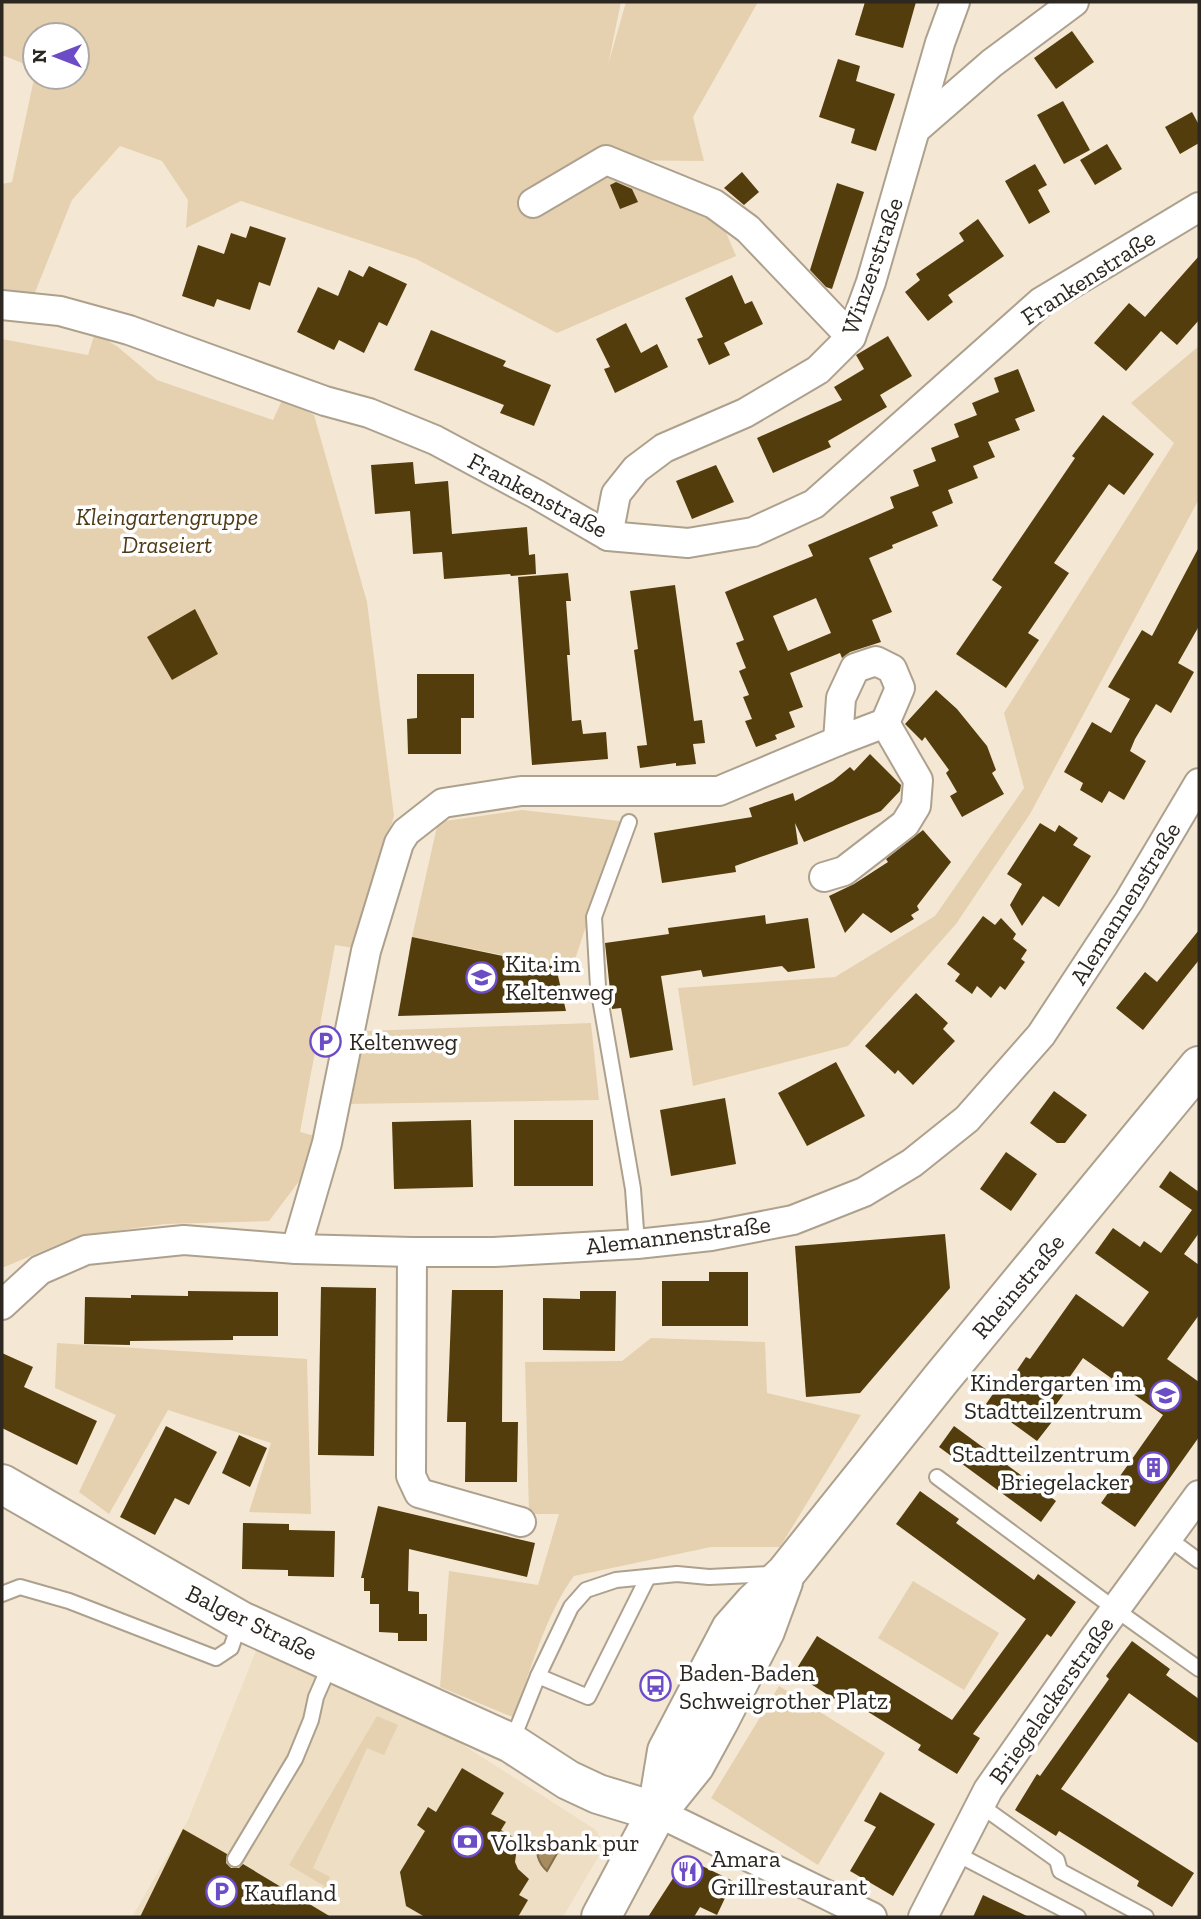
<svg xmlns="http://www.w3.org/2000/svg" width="1201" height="1919" font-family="'Zilla Slab',serif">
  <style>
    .built { fill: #eedec3 }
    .green { fill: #e5d1af }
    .water { fill: #a68c5e; stroke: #816e4b; stroke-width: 2 }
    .building { fill: #543d0c; fill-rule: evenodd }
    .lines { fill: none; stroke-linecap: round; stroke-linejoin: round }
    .lane-casing { stroke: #ada18e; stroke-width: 18 }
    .street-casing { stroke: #ada18e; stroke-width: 32 }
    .secondary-casing { stroke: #ada18e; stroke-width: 42 }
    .lane { stroke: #fff; stroke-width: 14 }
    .street { stroke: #fff; stroke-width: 28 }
    .secondary { stroke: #fff; stroke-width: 38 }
    .labels { text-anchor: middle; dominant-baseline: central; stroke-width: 7; stroke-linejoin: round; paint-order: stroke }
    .street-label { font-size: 24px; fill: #2c2720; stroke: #fff }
    .park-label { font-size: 24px; font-style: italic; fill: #4e3a14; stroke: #fff }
    .poi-label { font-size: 24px; fill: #2c2720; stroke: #fff; text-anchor: start }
  </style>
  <rect width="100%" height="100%" fill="#f4e8d4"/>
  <!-- built -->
  <polygon class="built" points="256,1651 421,1718 596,1830 601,1840 601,1852 563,1917 132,1917 188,1820"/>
  <!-- green -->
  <g class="green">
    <polygon points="2,2 621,2 608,65 626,2 758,2 693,117 704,161 608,160 714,204 736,256 557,333 416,259 241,201 186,228 188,200 162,161 120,146 72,200 34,295 2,300 2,184 12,182 35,74 35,77 77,77 77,35 35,35 35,68 2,55"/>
    <polygon points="95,333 118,347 157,380 273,420 283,398 314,415 367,602 394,816 354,948 335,945 300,1132 315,1136 300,1180 269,1221 165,1224 78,1236 2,1268 2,339 88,355"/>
    <polygon points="1199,346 1199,499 1030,814 956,924 848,1046 693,1086 678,988 835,977 935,916 1024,788 1004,713 1174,443 1131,403"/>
    <polygon points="522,810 620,821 572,969 412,937 438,822"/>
    <polygon points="591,1023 599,1100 347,1104 364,1031"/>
    <path d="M651,1338L765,1342L767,1393L861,1415L780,1547H711L574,1576C548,1610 527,1676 515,1718L440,1687L449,1571L538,1585L559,1514H529L525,1362L622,1361Z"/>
    <polygon points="57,1343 307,1359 311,1514 249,1512 271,1443 168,1410 109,1514 79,1492 116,1415 55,1388"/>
    <polygon points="913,1581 999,1633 964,1690 878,1638"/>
    <polygon points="779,1686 885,1753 818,1865 711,1798"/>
    <polygon points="377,1716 398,1725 384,1755 367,1748 313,1868 330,1877 326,1887 289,1865"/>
  </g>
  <!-- water -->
  <path class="water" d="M538,1839L559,1850L547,1871C537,1862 535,1852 538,1839Z"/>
  <!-- building -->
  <g class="building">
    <polygon points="865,2 916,2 903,48 855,35"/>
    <polygon points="1072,31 1094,62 1056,89 1034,58"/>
    <polygon points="838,59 860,66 856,81 895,94 876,151 851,143 855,129 819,117"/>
    <polygon points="1063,101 1090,150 1064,164 1037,115"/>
    <polygon points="1192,112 1199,125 1199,143 1180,154 1165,127"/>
    <polygon points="1107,144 1122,169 1095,185 1080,160"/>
    <polygon points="1035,164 1047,185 1038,190 1050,212 1029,224 1005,181"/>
    <polygon points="742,172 759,192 744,205 724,188"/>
    <polygon points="616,182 632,189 638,202 620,209 610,185"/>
    <polygon points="837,183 864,192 832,289 826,287 810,270"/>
    <polygon points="978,219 1004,256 948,295 953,302 928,321 905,292 920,280 916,274 964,241 959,233"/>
    <polygon points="250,226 286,238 270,286 259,282 250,310 217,299 214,307 182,296 198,245 224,254 231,233 246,238"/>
    <polygon points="1199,256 1199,320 1177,345 1161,331 1126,371 1094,343 1129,303 1145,317"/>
    <polygon points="369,266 407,284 387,326 379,322 364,353 339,340 334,350 297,332 318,287 338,296 349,270 363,277"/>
    <polygon points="732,275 745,304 752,301 763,324 724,343 730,355 709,365 697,339 703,337 685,298"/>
    <polygon points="626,323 641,353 657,344 668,367 615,393 604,369 610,367 596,339"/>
    <polygon points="431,330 506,361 503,366 551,385 534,426 500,413 504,405 414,370"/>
    <polygon points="888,336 912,376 880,395 887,407 828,441 831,447 773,473 757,438 842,400 834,387 864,369 856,355"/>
    <path d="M1018,369L1035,411L1015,419L1020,430L988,442L995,457L973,466L978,478L948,490L953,503L932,512L938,526L892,545L893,548L869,558L892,612L872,620L881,642L850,652L842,658L840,653L790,673L803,707L789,712L795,727L775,735L777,739L756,747L745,721L752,719L743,697L749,695L739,671L746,668L736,643L744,640L725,592L813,556L808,545L894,508L890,497L919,486L913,470L936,461L931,448L959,437L954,424L977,415L972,403L999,392L994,378ZM816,598L831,633L788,651L773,616Z"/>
    <polygon points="1103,415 1154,454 1124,495 1109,484 1054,563 1069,573 1028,633 1039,640 1006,688 956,654 1002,587 992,580 1075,458 1072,456"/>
    <polygon points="413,462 415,484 448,481 452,534 527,527 529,555 535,554 536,574 511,576 510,574 444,579 442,552 413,554 410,511 375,514 371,465"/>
    <polygon points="716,465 734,502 692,519 676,481"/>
    <polygon points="1199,547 1199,626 1178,663 1194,672 1171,713 1156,704 1135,739 1130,751 1146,761 1124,800 1109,791 1102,803 1080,790 1083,783 1064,772 1092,722 1111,733 1130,699 1108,687 1142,630 1152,636"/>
    <polygon points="568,573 571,601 566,601 570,655 567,655 572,721 581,720 583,734 606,732 608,759 532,765 518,577"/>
    <polygon points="675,585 694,721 702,720 705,743 693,744 696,764 676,766 676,763 640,768 637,746 647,745 634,650 638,649 630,591"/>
    <polygon points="195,609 218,654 172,680 147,637"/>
    <polygon points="417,674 474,674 474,718 461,718 461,754 408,754 407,719 417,718"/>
    <polygon points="936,690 957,709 987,746 996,770 992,773 1004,794 962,817 950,796 957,792 946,773 949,770 925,737 922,741 905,724"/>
    <polygon points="870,754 901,785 900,791 881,811 804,842 795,823 798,844 735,866 736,872 662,883 654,833 752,817 749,808 793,793 795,801 833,781 850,767 854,771"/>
    <polygon points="1040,823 1055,832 1059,825 1078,838 1073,845 1091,856 1059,907 1043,896 1022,926 1010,905 1022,884 1007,874"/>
    <polygon points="923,830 951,862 917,906 919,910 911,915 914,919 891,933 863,913 845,933 829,896 854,884 888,862 886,859"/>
    <polygon points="765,915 766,924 808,918 815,968 788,972 782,966 703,977 701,970 661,976 673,1050 630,1058 621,1008 612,1009 605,943 669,934 668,928"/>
    <polygon points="983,916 995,925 1001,918 1016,934 1013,939 1027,950 1021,959 1025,962 1005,990 1000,986 991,998 977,986 972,994 955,981 960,974 947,964"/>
    <polygon points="1199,930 1199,960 1143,1030 1116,1008 1145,972 1157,982"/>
    <polygon points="412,937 556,967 566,1011 398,1016"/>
    <polygon points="916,993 948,1023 943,1029 955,1041 913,1085 898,1070 895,1074 865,1046"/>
    <polygon points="836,1062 865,1116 807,1146 778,1093"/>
    <polygon points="1054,1091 1087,1115 1065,1143 1057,1143 1030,1123"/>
    <polygon points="725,1098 736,1164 671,1176 660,1110"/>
    <polygon points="471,1120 473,1187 394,1189 392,1122"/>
    <rect x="514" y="1120" width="79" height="66"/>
    <polygon points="1006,1152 1037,1174 1011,1211 980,1189"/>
    <polygon points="1170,1171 1199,1192 1199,1233 1184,1254 1199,1265 1199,1315 1167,1359 1199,1382 1199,1437 1135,1527 1101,1503 1163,1415 1083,1358 1062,1388 1066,1391 1049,1414 1055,1418 1037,1441 986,1404 1004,1378 1009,1382 1026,1357 1030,1359 1076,1294 1123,1327 1149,1292 1095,1253 1113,1228 1140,1247 1144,1241 1161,1253 1192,1210 1159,1187"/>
    <polygon points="945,1234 950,1288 860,1393 806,1397 795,1246"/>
    <polygon points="709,1272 748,1272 748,1326 662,1326 662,1281 709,1281"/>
    <polygon points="321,1287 376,1288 374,1456 318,1455"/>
    <polygon points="452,1290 503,1290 502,1422 518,1422 517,1482 465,1482 466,1422 447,1422"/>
    <polygon points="188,1291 278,1292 278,1336 233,1336 233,1340 130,1341 130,1345 84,1344 85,1297 131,1298 131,1295 188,1296"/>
    <polygon points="580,1291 616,1291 615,1351 543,1350 543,1298 580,1299"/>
    <polygon points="2,1353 33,1367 24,1387 97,1421 77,1465 2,1428"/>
    <polygon points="166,1426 217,1452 189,1505 175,1498 155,1535 120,1517"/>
    <polygon points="954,1426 1056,1501 1041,1522 939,1447"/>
    <polygon points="239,1435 267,1448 250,1487 222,1473"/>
    <polygon points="920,1491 959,1519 956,1523 1034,1580 1038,1574 1076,1602 1051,1637 1047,1634 973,1734 980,1738 957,1774 918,1750 921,1745 838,1693 834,1699 794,1673 817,1636 952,1720 1026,1619 896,1524"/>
    <polygon points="378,1506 535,1543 527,1577 409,1549 408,1591 419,1592 419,1614 427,1614 427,1641 398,1641 398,1633 379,1632 379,1604 370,1604 370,1591 364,1591 364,1578 361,1578"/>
    <polygon points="243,1523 289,1524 289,1530 335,1531 334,1577 288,1576 288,1570 242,1569"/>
    <polygon points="1132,1641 1170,1669 1166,1675 1199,1699 1199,1744 1129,1693 1061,1789 1194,1873 1172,1907 1137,1886 1139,1881 1059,1831 1056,1836 1015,1810 1037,1774 1040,1776 1109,1679 1106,1676"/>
    <polygon points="462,1768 504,1793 491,1814 506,1822 501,1830 518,1840 515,1862 518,1869 529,1879 519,1895 528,1900 518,1917 425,1917 406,1906 400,1872 425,1831 417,1825 428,1807 436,1812"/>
    <polygon points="880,1792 935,1824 893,1896 850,1871 876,1827 864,1821"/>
    <polygon points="183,1829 227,1854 226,1863 231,1868 239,1868 243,1864 331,1917 140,1917"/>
    <polygon points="692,1861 733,1881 717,1915 700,1907 694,1917 648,1917 681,1866"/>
    <polygon points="983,1895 1029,1917 973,1917"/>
  </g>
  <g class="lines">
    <defs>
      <g id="lane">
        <polyline points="629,822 594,917 598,987 633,1189 637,1244"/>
        <polyline points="937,1477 1115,1609 1199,1669"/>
        <polyline points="1168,1538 1199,1561"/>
        <polyline points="2,1594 20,1587 69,1601 216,1658 231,1648 240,1622"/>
        <polyline points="538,1676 588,1697 648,1577"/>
        <polyline points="512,1741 538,1676 571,1607 586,1590 616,1580 677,1574 709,1577 772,1574"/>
        <polyline points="980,1805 1057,1860 1060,1871 1146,1917"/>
        <polyline points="955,1853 1078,1917"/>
        <polyline points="235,1859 295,1759 311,1720 316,1697 330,1665"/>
      </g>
      <g id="street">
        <polyline points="916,129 992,63 1074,2"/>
        <polyline points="533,203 606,160 714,204 748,229 851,337"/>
        <polyline points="2,305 60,311 129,330 325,401 369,413 435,440 536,494 608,536 688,543 753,532 814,504 1041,302 1199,207"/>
        <polyline points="608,536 616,494 636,469 664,448 745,413 818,370 851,337 871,282 940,43 955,2"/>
        <polygon points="876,661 892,669 900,688 885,723 838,741 841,698 855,668"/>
        <polyline points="824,877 844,871 905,824 916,806 918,780 885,723"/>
        <polyline points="296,1249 327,1143 366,951 399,843 406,832 443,803 521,791 719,791 838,741"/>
        <polyline points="412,1252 411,1476 419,1493 521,1522"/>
        <polyline points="2,1305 40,1270 86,1250 184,1240 296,1249 412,1252 494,1252 637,1244 711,1236 793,1220 864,1192 912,1163 967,1119 1041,1035 1129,901 1199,783"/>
        <polyline points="657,1812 872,1917"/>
        <polyline points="923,1917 988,1790 1095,1637 1199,1495"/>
      </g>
      <g id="secondary">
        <polyline points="2,1484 241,1621 511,1743 568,1780 598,1794 657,1812"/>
        <polyline points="657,1812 667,1751 731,1629 754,1603 785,1574 941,1379 1199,1066"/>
        <polyline points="601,1917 657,1812 695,1765 719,1721 765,1631 783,1582"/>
      </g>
    </defs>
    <!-- lane casing -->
    <use href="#lane" class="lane-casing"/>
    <!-- street casing -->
    <use href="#street" class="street-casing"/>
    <!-- secondary casing -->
    <use href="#secondary" class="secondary-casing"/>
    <!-- lane -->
    <use href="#lane" class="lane"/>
    <!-- street -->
    <use href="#street" class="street"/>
    <!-- secondary -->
    <use href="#secondary" class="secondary"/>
  </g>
  <!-- icons -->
  <defs>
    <symbol id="school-ring" viewBox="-11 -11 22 22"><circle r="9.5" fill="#fff" stroke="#6d4dc6" stroke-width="1.5"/><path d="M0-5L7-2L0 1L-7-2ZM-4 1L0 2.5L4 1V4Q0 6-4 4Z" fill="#6d4dc6"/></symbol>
    <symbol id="parking-ring" viewBox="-11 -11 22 22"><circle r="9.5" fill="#fff" stroke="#6d4dc6" stroke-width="1.5"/><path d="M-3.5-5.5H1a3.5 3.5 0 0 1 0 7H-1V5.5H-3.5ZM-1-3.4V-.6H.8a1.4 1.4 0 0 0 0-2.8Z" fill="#6d4dc6"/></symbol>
    <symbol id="building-ring" viewBox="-11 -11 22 22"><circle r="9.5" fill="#fff" stroke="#6d4dc6" stroke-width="1.5"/><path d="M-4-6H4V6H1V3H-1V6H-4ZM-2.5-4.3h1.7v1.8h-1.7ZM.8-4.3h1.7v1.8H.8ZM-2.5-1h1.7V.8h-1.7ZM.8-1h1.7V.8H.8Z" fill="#6d4dc6"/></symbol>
    <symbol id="bus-ring" viewBox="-11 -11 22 22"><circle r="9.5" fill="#fff" stroke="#6d4dc6" stroke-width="1.5"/><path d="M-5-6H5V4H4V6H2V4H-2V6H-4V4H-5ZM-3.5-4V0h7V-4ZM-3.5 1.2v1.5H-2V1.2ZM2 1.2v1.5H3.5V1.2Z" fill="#6d4dc6"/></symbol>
    <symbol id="bank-ring" viewBox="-11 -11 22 22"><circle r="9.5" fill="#fff" stroke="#6d4dc6" stroke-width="1.5"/><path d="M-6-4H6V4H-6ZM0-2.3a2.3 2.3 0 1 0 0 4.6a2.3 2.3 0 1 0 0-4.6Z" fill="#6d4dc6"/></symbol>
    <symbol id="restaurant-ring" viewBox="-11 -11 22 22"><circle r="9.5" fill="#fff" stroke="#6d4dc6" stroke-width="1.5"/><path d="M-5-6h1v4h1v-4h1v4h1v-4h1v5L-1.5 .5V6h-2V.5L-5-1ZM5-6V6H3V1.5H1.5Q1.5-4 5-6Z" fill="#6d4dc6"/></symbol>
  </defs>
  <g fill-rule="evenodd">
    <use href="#school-ring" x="464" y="960" width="35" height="35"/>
    <use href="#parking-ring" x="308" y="1024" width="35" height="35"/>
    <use href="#school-ring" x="1148" y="1378" width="35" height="35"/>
    <use href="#building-ring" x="1136" y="1450" width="35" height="35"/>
    <use href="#bus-ring" x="638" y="1668" width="35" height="35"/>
    <use href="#bank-ring" x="450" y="1824" width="35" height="35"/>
    <use href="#restaurant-ring" x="670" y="1854" width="35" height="35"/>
    <use href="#parking-ring" x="204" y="1874" width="35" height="35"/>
  </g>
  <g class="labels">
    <!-- street labels -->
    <g class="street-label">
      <text transform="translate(872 266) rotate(-71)">Winzerstraße</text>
      <text transform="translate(1088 277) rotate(-33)">Frankenstraße</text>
      <text transform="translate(538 495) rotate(28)">Frankenstraße</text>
      <text transform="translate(1125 903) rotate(-58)">Alemannenstraße</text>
      <text transform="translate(678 1235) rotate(-7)">Alemannenstraße</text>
      <text transform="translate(1018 1286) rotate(-50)">Rheinstraße</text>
      <text transform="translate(252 1622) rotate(26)">Balger Straße</text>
      <text transform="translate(1051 1700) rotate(-55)">Briegelackerstraße</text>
    </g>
    <!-- park labels -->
    <g class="park-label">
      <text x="167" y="516">Kleingartengruppe<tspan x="167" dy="28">Draseiert</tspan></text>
    </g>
    <!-- poi labels -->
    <g class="poi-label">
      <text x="505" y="963">Kita im<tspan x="505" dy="28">Keltenweg</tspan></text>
      <text x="349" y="1041">Keltenweg</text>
      <text x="1142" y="1382" text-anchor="end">Kindergarten im<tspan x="1142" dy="28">Stadtteilzentrum</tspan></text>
      <text x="1130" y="1453" text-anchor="end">Stadtteilzentrum<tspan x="1130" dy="28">Briegelacker</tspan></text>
      <text x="679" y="1672">Baden-Baden<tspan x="679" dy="28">Schweigrother Platz</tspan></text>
      <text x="491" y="1842">Volksbank pur</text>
      <text x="711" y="1858">Amara<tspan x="711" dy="28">Grillrestaurant</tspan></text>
      <text x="244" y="1892">Kaufland</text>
    </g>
  </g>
  <!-- border -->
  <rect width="1201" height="1919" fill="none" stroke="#2c2720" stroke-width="7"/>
  <!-- north arrow -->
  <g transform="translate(56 56) rotate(270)"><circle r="33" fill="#ffffff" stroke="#aba9a6" stroke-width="2"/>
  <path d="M0-5L12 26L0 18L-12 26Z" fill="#6d4dc6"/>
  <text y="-10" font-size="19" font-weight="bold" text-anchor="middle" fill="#2c2720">N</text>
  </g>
</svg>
